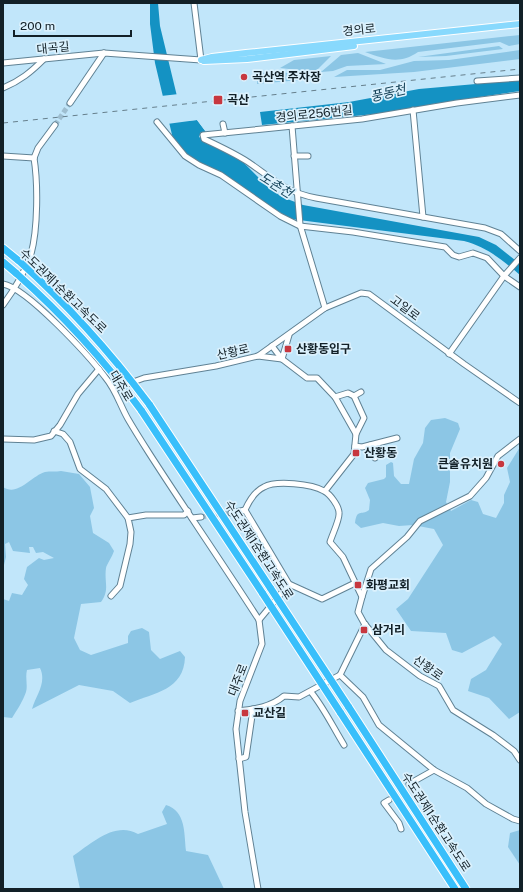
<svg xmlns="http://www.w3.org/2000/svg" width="523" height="892" font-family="'Public Sans','Noto Sans KR',sans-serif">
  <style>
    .green { fill: #8cc6e5 }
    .water { fill: #1492c3 }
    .pier { fill: #c1e6fa }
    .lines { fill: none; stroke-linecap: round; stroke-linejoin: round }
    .minor-tunnel { stroke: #9ebed0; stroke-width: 5; stroke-dasharray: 5 2.5; stroke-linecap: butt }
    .minor-casing { stroke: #608294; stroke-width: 7 }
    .major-casing { stroke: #fff; stroke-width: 8 }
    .highway-casing { stroke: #fff; stroke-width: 9 }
    .minor { stroke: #fff; stroke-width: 5 }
    .major { stroke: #88d9fd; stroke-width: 6 }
    .highway { stroke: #39bffb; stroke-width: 7 }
    .rail { stroke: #667f8c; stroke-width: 1; stroke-dasharray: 5 5; stroke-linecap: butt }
    .highway-bridge-casing { stroke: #fff; stroke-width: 9; stroke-linecap: butt }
    .highway-bridge { stroke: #39bffb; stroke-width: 7 }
    .poi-dot { fill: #c7373f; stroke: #dbf1fd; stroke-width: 1.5 }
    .labels { text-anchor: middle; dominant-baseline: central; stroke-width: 3.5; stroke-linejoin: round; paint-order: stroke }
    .street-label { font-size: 12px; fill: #122027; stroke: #dbf1fd }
    .poi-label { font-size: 12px; font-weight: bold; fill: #122027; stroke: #dbf1fd; text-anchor: start }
    .water-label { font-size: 13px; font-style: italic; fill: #164359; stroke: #dbf1fd }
  </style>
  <rect width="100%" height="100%" fill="#c1e6fa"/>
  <!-- green -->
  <g class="green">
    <path d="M520,35V44L509,46L500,42L418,52C399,65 385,59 365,52Z"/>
    <polygon points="499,46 503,49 446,56 418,57"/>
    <polygon points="520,50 520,59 414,72 334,77 347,70 380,70 414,61 449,60"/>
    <polygon points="358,53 386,64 347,66 333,71 321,72 341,55"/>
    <polygon points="331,56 315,72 280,68 294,60"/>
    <polygon points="282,72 311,77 310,79 257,84 258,73"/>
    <path d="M445,418L458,423L460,429L450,453V482L446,502L451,511L471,500L478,502L483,514L496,518L504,503V495L510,482L507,468L520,447V712L509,719L489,698L468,691L471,679L486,670L502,644L494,636L462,653L452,650L446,633L411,631L396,609L408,599L443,545L434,529L413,525L399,526L383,523L361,528L355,523C357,508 361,516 369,510L370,500L365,488L368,483L384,479L386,477V465L391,462L393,463L394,476L401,484H409L414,459L423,443L425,428L431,420Z"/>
    <path d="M61,471L79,474L90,487L94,508L90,516L93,533L109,543L114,551C112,557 107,564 106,568C104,582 110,590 101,602L81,604L74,638L80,650L91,655L128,643V636L131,631L142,628L149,632L151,650L160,659L180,651L185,657C184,690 154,693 130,703L113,691L79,685L32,709C36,695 47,683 40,668L27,670C25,678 28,685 26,692C23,701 17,710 12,718L3,717V599L9,601L12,593L22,595L28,585L24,579L27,567L39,558L44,560L54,558L43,552L36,553L33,547H29L30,553L13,551L9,542L5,544L6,557L3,569V487C18,497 31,476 45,472C50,471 56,472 61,471Z"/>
    <path d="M166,805C186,811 184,833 186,851L208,855L224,889H80L73,856C92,843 115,821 138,834L167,824L162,812Z"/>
    <polygon points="520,830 520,865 508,847 510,833"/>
  </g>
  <!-- water -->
  <g class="water">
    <path d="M150,3H158L160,26L183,121L197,120L206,132H201L199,137L243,162L269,188L282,197L303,205L479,237L496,245L520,264V275C502,260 487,247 464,241L291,219L187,156L173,139L155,63L150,24Z"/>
    <polygon points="520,80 520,91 433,104 385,113 262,125 260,112 349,102 419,89"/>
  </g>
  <!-- pier -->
  <polygon class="pier" points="179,94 185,119 198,119 208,132 206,132 197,120 167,124 161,96"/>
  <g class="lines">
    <!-- minor-tunnel -->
    <g class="minor-tunnel">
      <polyline points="55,125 70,103"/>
      <polyline points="201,517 231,513"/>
    </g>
    <defs>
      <g id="minor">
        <polyline points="3,63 104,53 201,60 194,3"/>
        <polyline points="477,81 520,78"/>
        <path d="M3,88C20,81 31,72 44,59"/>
        <path d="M520,95L457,103L362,119L203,135L204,139C219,146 234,153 248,162C273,179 285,192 316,198L485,228L501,234L520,251"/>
        <polyline points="70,103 104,53"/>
        <polyline points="413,110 423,217"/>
        <polyline points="157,122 185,156 199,165 221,175 280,216 300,226 353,232 445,247 453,255 459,257 473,253 487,258 504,276 520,287"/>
        <polyline points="223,124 225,133"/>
        <polyline points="292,126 300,225 325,308"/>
        <polyline points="3,156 34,158"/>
        <polyline points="294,156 308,156"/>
        <polyline points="34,158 38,148 55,125"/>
        <path d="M3,284C27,288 89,356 105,377C116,390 120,405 128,419C135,431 142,442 149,453C185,509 223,564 259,620L262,644L240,701L236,729L245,812L258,889"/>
        <path d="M3,305C14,290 25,272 31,254C38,229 38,183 34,158"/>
        <polyline points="272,346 282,359 307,378 317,378 335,397 356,434 354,454 325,491"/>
        <polyline points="449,354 504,276 520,258"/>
        <polyline points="258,356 282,359 289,335"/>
        <polyline points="114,389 144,378 216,366 258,356 325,308 361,293 369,294 464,364 520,403"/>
        <polyline points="354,396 361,392"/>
        <polyline points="335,397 348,393 354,396 364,418 356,434"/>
        <polyline points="54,431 63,434 70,442 80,469 106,489 128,518"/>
        <polyline points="3,439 34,440 51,436 60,425 78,394 99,369"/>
        <polyline points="370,445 375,458"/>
        <polyline points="355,446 362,447 397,438"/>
        <path d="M245,510C249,501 255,491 264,487C276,480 312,484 324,491C330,494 339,506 339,513C340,519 332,535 330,542L343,557L362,597L358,612L364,623L386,650L420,676L439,686L453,710L493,735L514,751L520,760"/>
        <polyline points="245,510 289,584 259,620"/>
        <polyline points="231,513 245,510"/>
        <polyline points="192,518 201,517"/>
        <polyline points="289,584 322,599 355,583"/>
        <polyline points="111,596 120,586 130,544 131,532 128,518 146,515 184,515 188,511"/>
        <polyline points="362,597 371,569 407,537 420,521 470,496 486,478 498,456 520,439"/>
        <polyline points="340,675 363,697 379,725 434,770 467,788 486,804 513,819 520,821"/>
        <path d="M311,692C324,708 333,727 344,745"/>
        <path d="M238,711C255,709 271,707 284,696L299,697L340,675L365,624"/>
        <polyline points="239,759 246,757 253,709"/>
        <polyline points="409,784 434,770"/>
        <polyline points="389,800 384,803 399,823 401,829"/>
      </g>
      <g id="major">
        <polyline points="201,60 212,57 246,53 520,24"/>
        <polyline points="204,61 247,59 354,46"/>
      </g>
      <g id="highway">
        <polyline points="3,248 19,261"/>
        <polyline points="3,262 17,274"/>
        <polyline points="149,404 271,589"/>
        <polyline points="141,410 263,594"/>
        <polyline points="348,706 466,889"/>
        <polyline points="340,712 455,889"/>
      </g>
    </defs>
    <!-- minor casing -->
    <use href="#minor" class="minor-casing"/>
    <!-- major casing -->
    <use href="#major" class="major-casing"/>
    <!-- highway casing -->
    <use href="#highway" class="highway-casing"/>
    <!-- minor -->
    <use href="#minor" class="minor"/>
    <!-- major -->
    <use href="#major" class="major"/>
    <!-- highway -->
    <use href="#highway" class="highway"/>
    <!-- rail -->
    <polyline class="rail" points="3,123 520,69"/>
    <defs>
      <g id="highway-bridge">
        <path d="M19,261C68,305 110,352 149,404"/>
        <path d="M17,274C63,315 104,360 141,410"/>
        <polyline points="271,589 348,706"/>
        <polyline points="263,594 340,712"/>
      </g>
    </defs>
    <!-- highway-bridge casing -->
    <use href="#highway-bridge" class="highway-bridge-casing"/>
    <!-- highway-bridge -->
    <use href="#highway-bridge" class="highway-bridge"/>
  </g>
  <!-- markers -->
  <g class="poi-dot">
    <circle cx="244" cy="77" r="4"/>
    <rect x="213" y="95" width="10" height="10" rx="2"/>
    <rect x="284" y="345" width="8" height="8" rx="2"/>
    <rect x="352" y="449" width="8" height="8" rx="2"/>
    <circle cx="501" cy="464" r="4"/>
    <rect x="354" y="581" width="8" height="8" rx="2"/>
    <rect x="360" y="626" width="8" height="8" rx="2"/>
    <rect x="241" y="709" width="8" height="8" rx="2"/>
  </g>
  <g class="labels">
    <!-- street labels -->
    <g class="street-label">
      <text transform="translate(359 30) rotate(-6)">경의로</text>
      <text transform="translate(53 48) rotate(-6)">대곡길</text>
      <text transform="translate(314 114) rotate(-6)">경의로256번길</text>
      <text transform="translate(63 291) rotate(44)">수도권제1순환고속도로</text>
      <text transform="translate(405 308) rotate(37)">고일로</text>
      <text transform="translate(233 352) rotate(-13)">산황로</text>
      <text transform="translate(121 386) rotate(59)">대주로</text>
      <text transform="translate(259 550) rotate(57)">수도권제1순환고속도로</text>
      <text transform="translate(428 668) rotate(35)">산황로</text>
      <text transform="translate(238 680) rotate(-69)">대주로</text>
      <text transform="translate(436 822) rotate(57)">수도권제1순환고속도로</text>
    </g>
    <!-- poi labels -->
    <g class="poi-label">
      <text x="252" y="77">곡산역 주차장</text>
      <text x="227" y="100">곡산</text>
      <text x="296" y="349">산황동입구</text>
      <text x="364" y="453">산황동</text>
      <text x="493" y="464" text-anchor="end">큰솔유치원</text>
      <text x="366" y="585">화평교회</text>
      <text x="372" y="630">삼거리</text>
      <text x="253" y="713">교산길</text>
    </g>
    <!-- water labels -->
    <g class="water-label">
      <text transform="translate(388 93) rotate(-13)">풍동천</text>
      <text transform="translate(276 185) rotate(32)">도촌천</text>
    </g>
  </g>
  <!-- border -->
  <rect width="523" height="892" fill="none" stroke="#122027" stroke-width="8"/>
  <!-- scale -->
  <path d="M14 30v6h117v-6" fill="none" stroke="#122027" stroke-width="2"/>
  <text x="20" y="30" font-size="12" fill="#122027" stroke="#dbf1fd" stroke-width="3" paint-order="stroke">200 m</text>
</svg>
